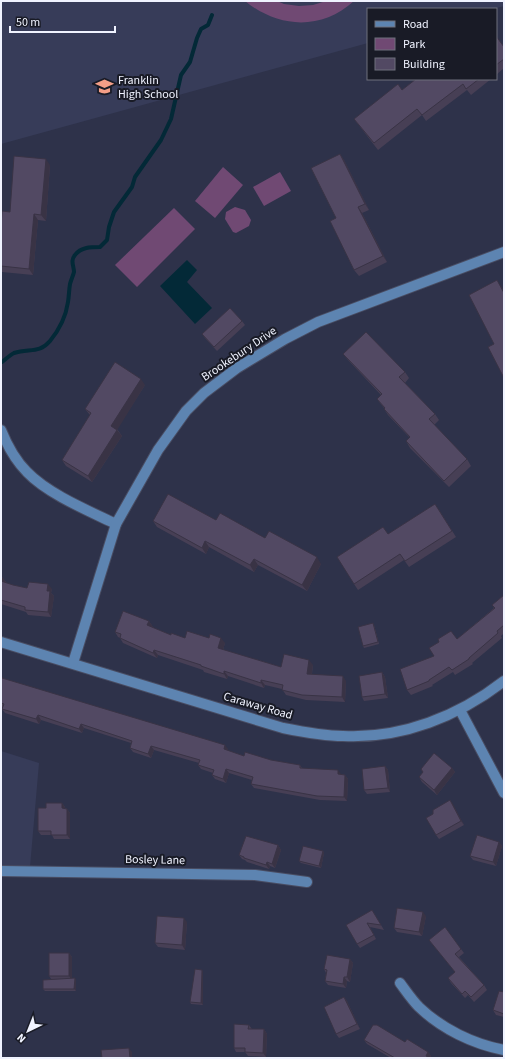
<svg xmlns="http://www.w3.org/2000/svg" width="505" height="1059" font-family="'Source Sans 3',sans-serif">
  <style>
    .built { fill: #373c59 }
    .green { fill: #704973 }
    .water { fill: #032937 }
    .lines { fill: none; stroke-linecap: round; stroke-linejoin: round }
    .stream { stroke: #032937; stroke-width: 4 }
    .minor-casing { stroke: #494d63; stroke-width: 12 }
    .minor { stroke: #5d84b1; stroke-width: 10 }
    .wall { fill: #473f55 }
    .shaded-wall { fill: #393345 }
    .building { fill: #524963; stroke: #393345 }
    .labels { text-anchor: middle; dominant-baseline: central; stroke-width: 4; stroke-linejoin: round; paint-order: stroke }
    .poi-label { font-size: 12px; fill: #f0f3ff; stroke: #191b26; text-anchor: start }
    .street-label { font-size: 12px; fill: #f0f3ff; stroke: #191b26 }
  </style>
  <rect width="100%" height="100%" fill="#2e324a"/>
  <!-- built -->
  <g class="built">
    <polygon points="1,1 504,1 504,6 493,9 368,9 368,43 1,144"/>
    <polygon points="1,751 39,763 30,867 1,867"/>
  </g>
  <!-- green -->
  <g class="green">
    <path d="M245,1H277L284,4L299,6L313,5L326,1H354C321,31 278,28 245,1Z"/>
    <polygon points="223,167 243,185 215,218 195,201"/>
    <polygon points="280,172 291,191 264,206 253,187"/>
    <polygon points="235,207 245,210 251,220 249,226 236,233 233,232 225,219 226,212"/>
    <polygon points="174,208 195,229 137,287 115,265"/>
  </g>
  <!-- water -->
  <polygon class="water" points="187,260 197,270 187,282 212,308 195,324 160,286"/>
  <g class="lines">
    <!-- stream -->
    <path class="stream" d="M2,362C6,359 10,355 14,353C29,348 39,354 50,341C59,330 66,316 68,302C69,296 69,290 70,284C71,280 73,276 74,272C74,266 70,261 75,255C81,247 91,247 100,247L107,240L109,227L114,212L132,187L135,177L161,140L171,119L181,75L190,62L197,38L201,29L208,25L212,15"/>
    <defs>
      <g id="minor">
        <path d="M1,430C7,445 15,460 27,472C48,494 89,511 116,524"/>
        <path d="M1,642L283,728C303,732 323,736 343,736C402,739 459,716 504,681"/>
        <polyline points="73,663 116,524 158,450 186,411 204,393 237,368 285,339 318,322 504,252"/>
        <polyline points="460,710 504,793"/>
        <polyline points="1,871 255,875 307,882"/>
        <path d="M400,983C406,991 412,1000 419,1007C442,1029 473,1044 504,1050"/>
      </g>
    </defs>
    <!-- minor casing -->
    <use href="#minor" class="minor-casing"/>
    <!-- minor -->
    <use href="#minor" class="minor"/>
  </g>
  <!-- wall -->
  <g class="wall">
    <polygon points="496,36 504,47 504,68 496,75"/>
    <polygon points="416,79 491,79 471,95 467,90 426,121 422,115 378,150 354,119 402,90"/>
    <polygon points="340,154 344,160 369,210 362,213 387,262 359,276 354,270"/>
    <polygon points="50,165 46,221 38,220 33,275 2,272 1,271 1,226 10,212"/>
    <polygon points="242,321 245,325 217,351 205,338 202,334"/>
    <polygon points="343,354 405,372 409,378 405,383 435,414 439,420 434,425 467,459 471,466 449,487 410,448 406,441 410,438 388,415 384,409 384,408 377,399 381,395 348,360"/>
    <polygon points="145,385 117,429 122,436 92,482 66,466 62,460 90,415 85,409"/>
    <polygon points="439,510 456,537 409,567 404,560 358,590 354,584 388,534"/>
    <polygon points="216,520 265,538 321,564 307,591 258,565 254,572 209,547 206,554 157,527 153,521"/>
    <polygon points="1,576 2,577 6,582 5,583 13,585 27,588 52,589 51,593 54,596 51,617 28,615 26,612 1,604"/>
    <polygon points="504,595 504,633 501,636 502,638 472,663 473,664 455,675 453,672 432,685 433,686 411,695 407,690 434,656 457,639 494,608 492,605"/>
    <polygon points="149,621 153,627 152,627 171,635 185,638 225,643 223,650 281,667 313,665 312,674 346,681 345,702 306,700 286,695 282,689 265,685 264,688 228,676 227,679 204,672 203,670 158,655 157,658 123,643 120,638 118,637 115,632"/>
    <polygon points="374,625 379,644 364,648 363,646"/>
    <polygon points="382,672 385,677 388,698 364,701 362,697"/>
    <polygon points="1,676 4,679 228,749 228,751 244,756 300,765 302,768 341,774 345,775 348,779 347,801 320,800 254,788 251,784 252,780 229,773 226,783 215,779 212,775 213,773 201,769 198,765 199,763 154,750 151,758 133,752 130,748 131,743 84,728 82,733 41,720 39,724 5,713 2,709 3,707 1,707"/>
    <polygon points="385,766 388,770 390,792 367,794 364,790"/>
    <polygon points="452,768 455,772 437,795 422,782 419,777 423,773 421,769"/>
    <polygon points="450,800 464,825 439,839 436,835 433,814"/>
    <polygon points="62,803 65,807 65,808 67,809 70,813 70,839 54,839 52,835 41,835 38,831 46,808"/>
    <polygon points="499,842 502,846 496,866 473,860 470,856"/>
    <polygon points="278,845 281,850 275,868 270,866 269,869 247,862 245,860 242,859 239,855"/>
    <polygon points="323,851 324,853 321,868 301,863 299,861"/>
    <polygon points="372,910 384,930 370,927 376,939 360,948 357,944"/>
    <polygon points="426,916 422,936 397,932 394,928"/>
    <polygon points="187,922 185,950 158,947 155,943"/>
    <polygon points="429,940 461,949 464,953 459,957 484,985 487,990 474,1002 468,995 465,998 451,983 448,978 455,972"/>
    <polygon points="69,953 72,957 72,978 76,980 76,991 45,991 43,989 52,980 49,976"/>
    <polygon points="350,959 353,963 350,982 347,981 346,988 328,985 325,981 326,973 324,969"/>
    <polygon points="202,970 203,972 203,1005 191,1004 190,1002"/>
    <polygon points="504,992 504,1017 496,1015 493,1010"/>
    <polygon points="344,997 347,1001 360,1029 339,1038 336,1034"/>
    <polygon points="249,1025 252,1029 264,1029 267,1034 266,1057 248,1056 245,1052 236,1052 234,1048"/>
    <polygon points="364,1040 405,1042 428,1052 431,1056 430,1058 391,1058 367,1044"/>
  </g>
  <!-- shaded-wall -->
  <g class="shaded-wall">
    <polygon points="340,154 344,160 369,210 365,204"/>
    <polygon points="46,159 50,165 46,221 41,215"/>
    <polygon points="358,207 362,213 387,262 383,256"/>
    <polygon points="34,214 38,220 33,275 29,269"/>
    <polygon points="497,280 501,286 504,291 504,293"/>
    <polygon points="141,379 145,385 116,432 111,426"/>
    <polygon points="117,430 122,436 92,482 88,476"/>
    <polygon points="205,541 209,547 206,554 202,548"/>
    <polygon points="317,557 321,564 307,591 302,585"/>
    <polygon points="254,559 258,565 254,572 250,565"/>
    <polygon points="2,577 6,582 4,586 1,581"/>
    <polygon points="48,584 52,589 51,593 54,596 51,617 48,612 47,591"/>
    <polygon points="149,621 153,627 151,630 147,625"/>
    <polygon points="221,638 225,643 222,653 218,648"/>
    <polygon points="154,650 158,655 157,658 153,653"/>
    <polygon points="309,660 313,665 311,679 307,674"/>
    <polygon points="224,671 228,676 227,679 224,674"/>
    <polygon points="382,672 385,677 388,698 385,694"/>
    <polygon points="343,676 346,681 345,702 342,697"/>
    <polygon points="261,680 265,685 264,688 261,683"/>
    <polygon points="38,715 41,720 39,724 36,719"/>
    <polygon points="81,724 84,728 82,733 79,729"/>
    <polygon points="225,745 228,749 227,753 224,749"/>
    <polygon points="151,746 154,750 151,758 148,754"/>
    <polygon points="385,766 388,770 390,792 388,788"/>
    <polygon points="452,768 455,772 437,795 434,790"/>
    <polygon points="226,769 229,773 226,783 223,779"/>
    <polygon points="338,770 341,774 340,778 338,774"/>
    <polygon points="345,775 348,779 347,801 344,797"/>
    <polygon points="450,800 453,804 464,825 461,821"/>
    <polygon points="62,803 65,807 65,813 62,808"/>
    <polygon points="67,809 70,813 70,839 67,835"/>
    <polygon points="499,842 502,846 496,866 493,862"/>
    <polygon points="278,845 281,850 275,868 272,864"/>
    <polygon points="323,851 324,853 321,868 319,866"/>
    <polygon points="267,862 270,866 269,869 266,865"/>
    <polygon points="423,912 426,916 422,936 419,932"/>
    <polygon points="184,918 187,922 185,950 182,945"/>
    <polygon points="69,953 72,957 72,980 69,976"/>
    <polygon points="350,959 353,963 350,982 347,977"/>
    <polygon points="202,970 203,972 203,1005 201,1003"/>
    <polygon points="344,977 347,981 346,988 343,984"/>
    <polygon points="75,978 76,980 76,991 74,989"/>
    <polygon points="344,997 347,1001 360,1029 357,1024"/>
    <polygon points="264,1029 267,1034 266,1057 263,1053"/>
    <polygon points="129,1048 132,1052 132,1058 130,1058"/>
    <polygon points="428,1052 431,1056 430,1058 426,1056"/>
  </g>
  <!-- building -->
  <g class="building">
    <polygon points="496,36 504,47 504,59 496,65"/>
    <polygon points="416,79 479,79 466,89 463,84 422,115 417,109 374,143 354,119 398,84 402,90"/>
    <polygon points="340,154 365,204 358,207 383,256 354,270 330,221 336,218 311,168"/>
    <polygon points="14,156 46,159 41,215 34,214 29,269 1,266 1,226 2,211 10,212"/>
    <polygon points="497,280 504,293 504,378 488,347 494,344 469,295"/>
    <polygon points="230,308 242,321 214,347 202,334"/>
    <polygon points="366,332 405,372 399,377 435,414 429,419 467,459 444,481 406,441 410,437 384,409 385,408 377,399 382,394 343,354"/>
    <polygon points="115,362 141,379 111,426 117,430 88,476 62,460 91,413 85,409"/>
    <polygon points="168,494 216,520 220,513 265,538 269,531 317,557 302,585 254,559 250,565 205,541 202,548 153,521"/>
    <polygon points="435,504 452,531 405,561 400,554 354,584 337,557 383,527 388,534"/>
    <polygon points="1,581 13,585 27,588 29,582 48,584 47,591 50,591 48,612 25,610 25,607 1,600"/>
    <polygon points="504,595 504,625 497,631 498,633 469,658 469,659 452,670 449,667 429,680 429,681 407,690 400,669 434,656 429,648 439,642 438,639 451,631 457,639 495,608 492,605"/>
    <polygon points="123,611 149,621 147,625 171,635 171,633 185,638 187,631 209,638 210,634 221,638 218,648 281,667 284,654 309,660 307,674 343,676 342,697 302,695 282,690 283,685 261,680 261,683 224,671 224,674 201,666 201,665 154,650 153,653 120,638 121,634 115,632"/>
    <polygon points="373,623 378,642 363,646 358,627"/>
    <polygon points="382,672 385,694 362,697 359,676"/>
    <polygon points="1,676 2,677 2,678 225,745 224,749 244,756 245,752 271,760 300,765 300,768 338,770 338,774 345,775 344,797 317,796 251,784 253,777 226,769 223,779 212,775 214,770 198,765 200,760 151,746 148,754 130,748 132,741 81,724 79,729 38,715 36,719 2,709 4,704 1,703"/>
    <polygon points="434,753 452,768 434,790 419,777 423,772 421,769"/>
    <polygon points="385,766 388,788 364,790 362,769"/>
    <polygon points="450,800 461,821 436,835 426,818 433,814 433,810"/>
    <polygon points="46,803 62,803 62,808 67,809 67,835 51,835 51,831 38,831 38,808 46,808"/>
    <polygon points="477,835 499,842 493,862 470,856"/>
    <polygon points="246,836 278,845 272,864 267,862 266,865 244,858 244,857 239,855"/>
    <polygon points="303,846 323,851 319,866 299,861"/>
    <polygon points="397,908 423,912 419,932 394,928"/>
    <polygon points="372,910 381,925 367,923 374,935 357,944 346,925"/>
    <polygon points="157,916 184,918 182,945 155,943"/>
    <polygon points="445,927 461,949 455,954 484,985 471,997 465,991 462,994 448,978 455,972 429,940"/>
    <rect x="49" y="953" width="20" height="23"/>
    <polygon points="327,955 350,959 347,977 344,977 343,984 325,981 327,970 324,969"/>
    <polygon points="195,969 202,970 201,1003 190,1002"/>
    <polygon points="75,978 74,989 43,989 43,980"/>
    <polygon points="499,991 504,992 504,1014 493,1010"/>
    <polygon points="344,997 357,1024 336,1034 324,1007"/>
    <polygon points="234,1024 249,1025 248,1029 264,1029 263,1053 245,1052 245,1048 234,1048"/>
    <polygon points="373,1025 377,1025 405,1042 407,1039 428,1052 426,1056 431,1058 395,1058 364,1040"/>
    <polygon points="129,1048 130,1058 102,1058 101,1050"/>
  </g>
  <!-- icons -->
  <defs>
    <symbol id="school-bare" viewBox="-9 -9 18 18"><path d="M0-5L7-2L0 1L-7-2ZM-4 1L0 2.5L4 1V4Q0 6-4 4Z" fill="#f49e87" stroke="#191b26" stroke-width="2.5" paint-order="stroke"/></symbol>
  </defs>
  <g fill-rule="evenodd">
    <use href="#school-bare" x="92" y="74" width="25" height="25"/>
  </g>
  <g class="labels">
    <!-- poi labels -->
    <g class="poi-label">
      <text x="118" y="80">Franklin<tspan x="118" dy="14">High School</tspan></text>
    </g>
    <!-- street labels -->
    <g class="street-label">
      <text transform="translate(239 354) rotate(-34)">Brookebury Drive</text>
      <text transform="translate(258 706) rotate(16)">Caraway Road</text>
      <text transform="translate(155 860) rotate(1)">Bosley Lane</text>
    </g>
  </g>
  <!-- border -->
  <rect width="505" height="1059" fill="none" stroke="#f0f3ff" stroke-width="4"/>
  <!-- legend -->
  <rect x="367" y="8" width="130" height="72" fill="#191b26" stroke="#6f717d"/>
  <rect x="375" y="21" width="20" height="6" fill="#5d84b1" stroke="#6f717d"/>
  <text x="403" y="28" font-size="12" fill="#f0f3ff">Road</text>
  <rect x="375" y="38" width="20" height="12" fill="#704973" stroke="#6f717d"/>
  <text x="403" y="48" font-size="12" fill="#f0f3ff">Park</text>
  <rect x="375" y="58" width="20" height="12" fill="#524963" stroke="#6f717d"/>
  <text x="403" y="68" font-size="12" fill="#f0f3ff">Building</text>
  <!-- north arrow -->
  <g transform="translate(28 1031) rotate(223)" stroke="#191b26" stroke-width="3" paint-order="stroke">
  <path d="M0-3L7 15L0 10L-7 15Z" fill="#f0f3ff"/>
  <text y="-6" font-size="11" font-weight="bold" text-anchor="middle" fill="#f0f3ff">N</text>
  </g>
  <!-- scale -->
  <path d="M10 26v6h105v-6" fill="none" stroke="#f0f3ff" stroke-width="2"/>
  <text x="16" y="26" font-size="12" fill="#f0f3ff" stroke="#191b26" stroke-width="3" paint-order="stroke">50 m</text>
</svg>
